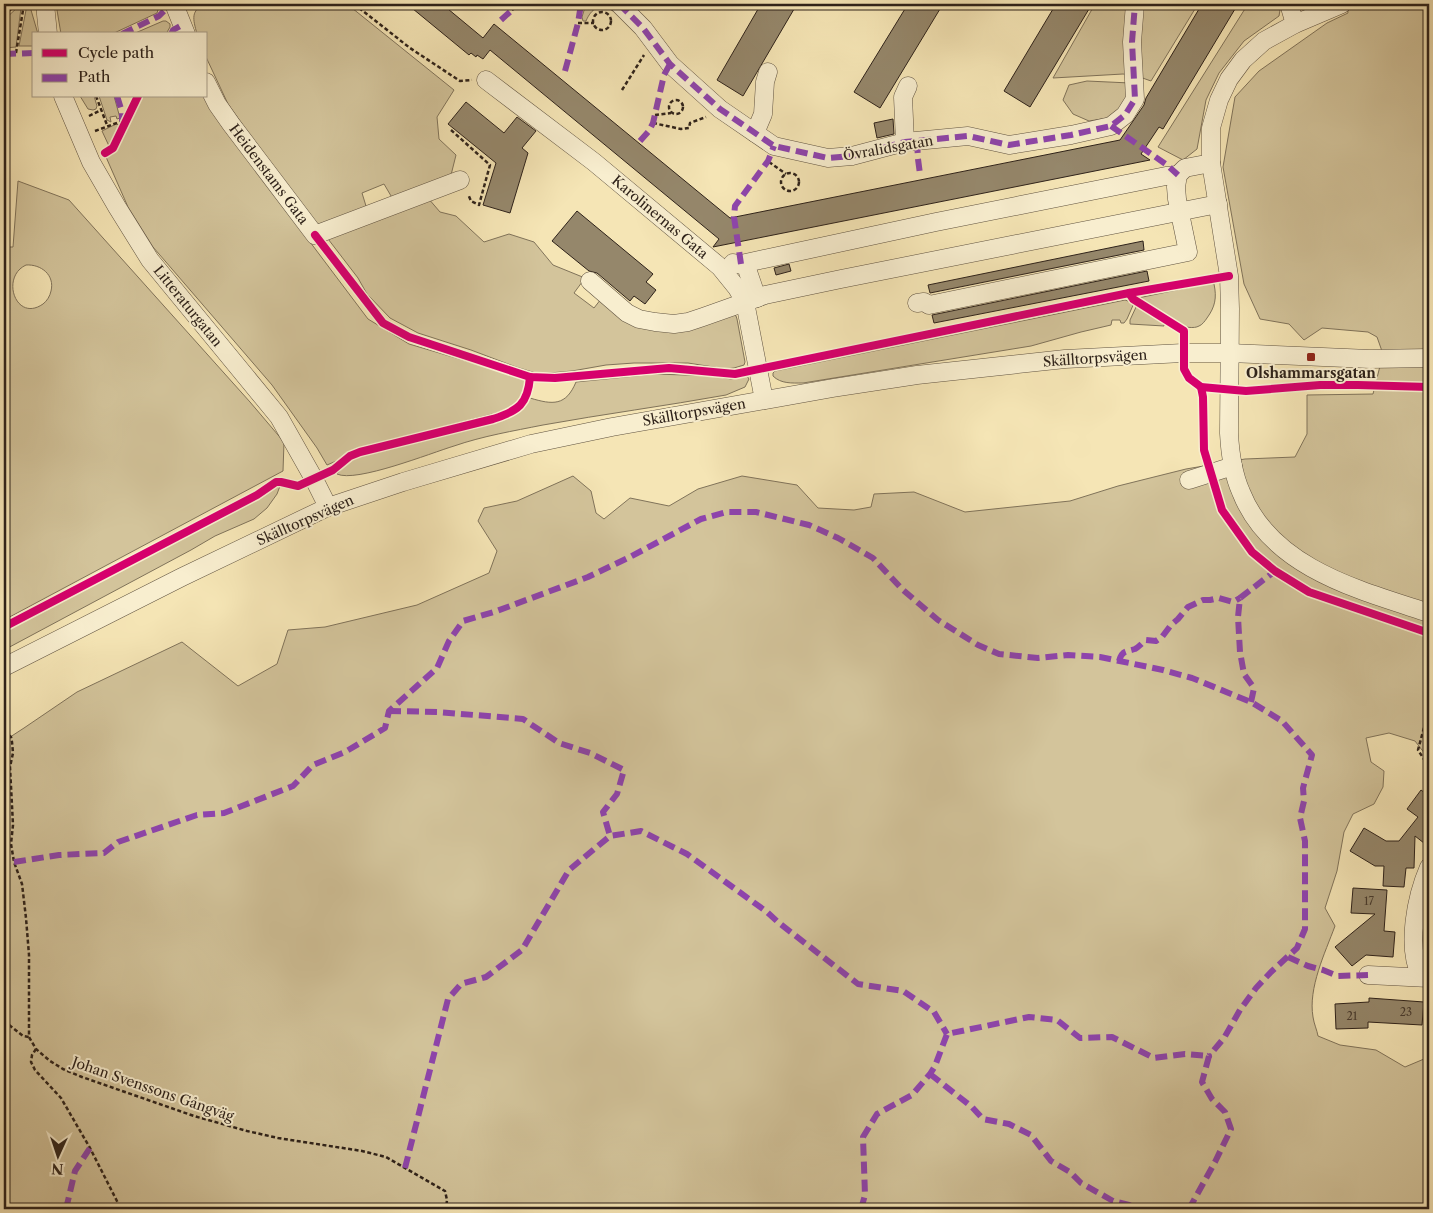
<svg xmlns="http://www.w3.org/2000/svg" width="1433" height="1213" font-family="'Libre Caslon Text',serif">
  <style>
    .green { fill: #d3c49b; stroke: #80735a; fill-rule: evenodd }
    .building { fill: #95876b; stroke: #2e221a }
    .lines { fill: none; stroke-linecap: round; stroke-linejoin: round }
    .minor-casing { stroke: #605341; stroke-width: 19 }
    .path { stroke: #2e221a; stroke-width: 2.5; stroke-dasharray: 4 2.5; stroke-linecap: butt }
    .minor { stroke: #f8eecf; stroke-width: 18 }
    .quiet { stroke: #8e44ad; stroke-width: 6; stroke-dasharray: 12 6; stroke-linecap: butt }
    .cycleway-casing { stroke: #f8eecf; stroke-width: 11 }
    .cycleway { stroke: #d6006c; stroke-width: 8 }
    .poi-dot { fill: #8f2418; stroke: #f8eecf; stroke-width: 2 }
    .labels { text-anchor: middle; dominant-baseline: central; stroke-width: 4; stroke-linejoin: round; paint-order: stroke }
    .number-label { font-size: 11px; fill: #483b2e }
    .street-label { font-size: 14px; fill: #2e221a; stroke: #f8eecf }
    .poi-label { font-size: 14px; font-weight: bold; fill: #2e221a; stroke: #f8eecf }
  </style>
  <rect width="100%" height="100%" fill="#f5e5b5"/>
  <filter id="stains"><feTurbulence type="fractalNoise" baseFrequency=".004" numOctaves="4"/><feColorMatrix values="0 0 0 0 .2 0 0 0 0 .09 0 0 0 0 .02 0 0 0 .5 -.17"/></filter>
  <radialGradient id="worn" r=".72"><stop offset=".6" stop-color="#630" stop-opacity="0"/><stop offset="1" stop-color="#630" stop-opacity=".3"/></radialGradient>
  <!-- green -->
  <g class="green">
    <polygon points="56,4 160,4 157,13 112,34 61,34"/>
    <path d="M206,4H347L454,90L437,117L439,139L456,155L450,179L394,201L384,184L362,193L366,206L364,211L319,225L311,219L294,198L228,104L206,57V34H197C193,19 190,10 206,4Z"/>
    <path d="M586,4H612L615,6L613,11C600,2 591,9 586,21H583L582,17Z"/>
    <polygon points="1095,4 1198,4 1151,81 1137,76 1123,74 1053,78"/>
    <polygon points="1248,4 1281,4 1279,16 1244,41 1219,73 1206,100 1197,149 1183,160 1158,147"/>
    <path d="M1347,4H1429V759L1415,741L1389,733L1366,738L1371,762L1384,771L1383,787L1374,804L1353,814L1344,832L1337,871L1325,908L1335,926C1325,953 1308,988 1313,1017C1314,1024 1317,1030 1318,1036L1340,1045L1376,1050L1405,1067L1424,1059L1429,1064V1209H4V741L24,728L77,692L182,642L238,686L277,664L288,630L325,627L417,605L489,573L497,551L478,521L484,508L517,501L573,476L591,491L596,513L604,519L630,498L669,506L698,489L742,476L797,485L818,508L854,510L871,507L874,494L914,492L965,512L1070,501L1118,486L1186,469L1245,459L1295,457L1307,434V395L1373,394L1383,354L1377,337L1368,332L1322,328L1304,340L1289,324L1260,319L1244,284L1223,167L1235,97L1259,71L1327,23L1348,13Z"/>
    <polygon points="27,5 31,10 38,34 34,34 34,46 19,46"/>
    <polygon points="19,6 21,6 21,8 16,47 4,48 4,20"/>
    <polygon points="163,21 166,21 170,24 170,27 166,34 133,34"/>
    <polygon points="1087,81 1130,83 1131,100 1114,117 1089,121 1073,114 1063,100 1069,85"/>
    <polygon points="80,96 94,96 97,106 96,109 93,110 88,109"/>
    <polygon points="99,96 114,96 120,118 117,119 116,116 110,117 111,122 107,120"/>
    <polygon points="143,96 206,96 224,129 252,165 368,319 409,344 527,379 523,396 511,409 354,451 341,459 327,465 317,448 272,385 153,247 128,207 106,157 113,154"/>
    <polygon points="116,124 119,125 111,144 109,146 102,131"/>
    <path d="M18,181L69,200L250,402L284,442L283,471L4,620V247H13ZM26,265C41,264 55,275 51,291C50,296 47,301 43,304C16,323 0,277 26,265Z"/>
    <polygon points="428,198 440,212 456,216 484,242 509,234 534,242 553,265 585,278 574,293 594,308 601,299 630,321 733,314 736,316 737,319 745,362 744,365 734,368 726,369 688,363 634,363 606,365 572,371 539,374 516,367 471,350 418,333 390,318 367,294 358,278 325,235"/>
    <path d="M1210,283L1214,284C1217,298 1215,307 1207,318C1205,321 1202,325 1199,326C1194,329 1184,327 1179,325L1138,298Z"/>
    <path d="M1125,300L1134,303L1127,319L1124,323H1121L1120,320H1112L1111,325L1081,332L1031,346L803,383C792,383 781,384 773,376V373L775,371Z"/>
    <polygon points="1137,305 1162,320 1164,322 1164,326 1130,324 1130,320"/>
    <path d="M655,374L714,376L731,379L747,376L749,379L745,387L726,395C665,406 604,414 543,425C513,431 483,436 454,446C431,453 356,483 337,474L351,460L358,456L503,419L512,415L521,410L530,398C553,405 566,406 576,382Z"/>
    <polygon points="280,486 277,494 267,508 254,519 215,536 191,550 4,650 4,631 241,508 262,495 267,490"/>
  </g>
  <!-- building -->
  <g class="building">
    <polygon points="407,4 442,4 483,38 494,24 730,218 1120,140 1144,105 1146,98 1202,4 1238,4 1163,129 1159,127 1141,154 1150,160 713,247 719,239 490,50 483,59 477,55 476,57 471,53 469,55"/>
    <polygon points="761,4 797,4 743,96 717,80"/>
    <polygon points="908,4 943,4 880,108 854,92"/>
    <polygon points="1056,4 1092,4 1030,107 1004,91"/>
    <polygon points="466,102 504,133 517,117 536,131 522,148 528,153 510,213 483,205 496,163 448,124"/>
    <polygon points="893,119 894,134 877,138 874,123"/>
    <polygon points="577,211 653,274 646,282 656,290 645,304 634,296 630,301 597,273 589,271 552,241"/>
    <polygon points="1143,241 1144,250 930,293 928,285"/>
    <polygon points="789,264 791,271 776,275 774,268"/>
    <polygon points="1147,271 1149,281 934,323 932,315"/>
    <polygon points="1421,790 1429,796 1429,847 1415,836 1414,868 1406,868 1404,887 1383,886 1384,866 1375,866 1350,851 1364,828 1386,841 1399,841 1418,817 1407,809"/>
    <polygon points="1353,888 1387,890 1384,931 1395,932 1393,957 1366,955 1352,966 1335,947 1375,914 1351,913"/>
    <polygon points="1369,998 1424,1002 1422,1025 1368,1022 1368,1028 1336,1029 1335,1004 1369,1002"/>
  </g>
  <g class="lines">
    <defs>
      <g id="minor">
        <polyline points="45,4 48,34"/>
        <polyline points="174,4 186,34"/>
        <polyline points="619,4 643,28 670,64 720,109 774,146 828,158 852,156 905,142 968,136 1009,145 1071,135 1111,126 1125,115 1135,99 1132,42 1135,4"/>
        <polyline points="1289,4 1295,24"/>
        <path d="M1342,4L1295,24L1264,41L1243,60L1229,79L1219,100L1211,128V163L1229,276L1230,309L1229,433C1230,453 1233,474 1241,492C1271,568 1359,590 1429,613"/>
        <polyline points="486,80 594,162 720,267 737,288 745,302 764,400"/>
        <polyline points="206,82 217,104 231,124 315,235 460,180"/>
        <polyline points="63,96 91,162 117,207 150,260 279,417 314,479 328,507"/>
        <polyline points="755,133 763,114 765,82 768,72"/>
        <polyline points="905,142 903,97 908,86"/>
        <polyline points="733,263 746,266 757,298"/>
        <polyline points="741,264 936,222 1166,176 1178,175"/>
        <polyline points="590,281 627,313 639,319 655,322 674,324 688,322 703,317 765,295 841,279 1218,204"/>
        <polyline points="917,303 924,302 929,305 1188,252 1177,199 1176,187 1178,175 1185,168 1211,163"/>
        <polyline points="1189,480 1233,466"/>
        <polyline points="4,667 182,577 328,507 403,482 531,444 612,427 833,388 917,375 1065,359 1183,353 1229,353 1370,359 1429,358"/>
        <polyline points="1368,975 1429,978"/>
        <path d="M1421,977C1406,947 1416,897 1429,867"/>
      </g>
    </defs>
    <!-- minor casing -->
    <use href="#minor" class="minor-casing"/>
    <!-- path -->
    <g class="path">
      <polyline points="354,4 410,48 460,81 472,80"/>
      <polyline points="512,10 520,4"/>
      <circle cx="602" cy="21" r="9"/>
      <polyline points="4,15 17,4"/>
      <polyline points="578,23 594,23"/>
      <polyline points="16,53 24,4"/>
      <polyline points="622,90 644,55"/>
      <polyline points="96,96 107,125"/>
      <circle cx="676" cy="107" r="7"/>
      <polyline points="655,115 671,113"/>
      <polyline points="89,116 101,110"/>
      <polyline points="653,123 681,129 689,128 690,123 706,117"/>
      <polyline points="451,130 490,165 479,205 471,201 468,194"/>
      <polyline points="95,131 122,121 125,122"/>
      <polyline points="769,162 786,174"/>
      <circle cx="790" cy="182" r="9"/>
      <polyline points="1429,709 1418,750 1429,767"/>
      <polyline points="4,731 11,737 12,742 13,753 10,767 13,825 11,844 14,862 22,884 26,918 29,955 29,1037 36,1049 50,1061 63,1069 82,1077 194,1116 247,1131 278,1138 362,1151 386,1157 445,1191 447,1200 446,1209"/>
      <polyline points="4,1021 23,1036 29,1037"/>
      <polyline points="36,1049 32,1055 31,1062 35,1070 61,1098 90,1148 121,1209"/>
    </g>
    <!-- minor -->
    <use href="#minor" class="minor"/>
    <!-- quiet -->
    <g class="quiet">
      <polyline points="619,4 643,28 670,64 720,109 774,146 828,158 852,156 905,142 968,136 1009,145 1071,135 1111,126 1125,115 1135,99 1132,42 1135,4"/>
      <polyline points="501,20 512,10 515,4"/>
      <polyline points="122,34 159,16 171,4"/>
      <polyline points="171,34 173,30 182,25"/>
      <polyline points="4,54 34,53"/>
      <polyline points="565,71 578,23 581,4"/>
      <polyline points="117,96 122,112 122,121"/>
      <polyline points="1111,126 1167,165 1178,175"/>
      <polyline points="640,141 649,131 653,123 664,75 670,64"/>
      <polyline points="917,141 918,159 920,174"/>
      <polyline points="741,264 734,217 735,206 768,161 774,146"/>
      <path d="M1119,661C1122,650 1126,652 1135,649C1139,647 1142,643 1146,640L1156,641L1162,637L1171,625L1178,619L1188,607L1203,600H1210L1219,598L1233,602L1240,598"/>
      <polyline points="1251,702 1254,688 1244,674 1240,652 1238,617 1240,598 1275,571"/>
      <polyline points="389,711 438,712 523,719 559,743 590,753 624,770 617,794 603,812 610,836"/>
      <polyline points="14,862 59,855 104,853 118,842 197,815 224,813 293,786 313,765 345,752 385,728 389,711 437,668 449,641 463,621 494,612 588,577 630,557 701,519 727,512 756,512 809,525 838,538 873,558 903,590 938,620 978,645 999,654 1038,658 1068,655 1100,657 1163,670 1192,678 1251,702 1282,721 1312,755 1303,788 1304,801 1300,818 1305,841 1305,929 1297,948 1271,972 1256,988 1240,1010 1224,1038 1209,1056"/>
      <polyline points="1288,957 1308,966 1323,970 1338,976 1368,975"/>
      <polyline points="930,1074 972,1107 983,1119 1009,1124 1031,1135 1051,1161 1070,1172 1081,1183 1113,1201 1129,1205 1137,1209"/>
      <polyline points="405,1168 448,999 461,984 486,977 522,950 569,870 610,836 641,831 687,854 767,912 779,923 858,984 903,991 934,1012 947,1034"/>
      <polyline points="66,1209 75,1171 90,1148"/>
      <polyline points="861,1209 865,1195 863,1137 877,1114 912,1095 930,1074 935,1066 947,1034 1029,1017 1057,1020 1080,1038 1112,1037 1154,1058 1185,1054 1209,1056 1202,1082 1212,1099 1225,1112 1231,1129 1215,1162 1189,1209"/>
    </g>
    <defs>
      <g id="cycleway">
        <polyline points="105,153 113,148 138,96"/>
        <polyline points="315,235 383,323 409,337 530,377 555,378 669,368 735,374 1129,293 1229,276"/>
        <polyline points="1129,293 1133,299 1184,331 1184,369 1189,378 1201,387 1246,391 1320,385 1358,385 1429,387"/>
        <polyline points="1201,387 1203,397 1204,450 1222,510 1252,552 1275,571 1309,592 1429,633"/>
        <path d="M4,627L257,495L276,482H281L298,486L333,470L350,456L360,452L493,419C518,411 528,404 530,377"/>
      </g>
    </defs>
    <!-- cycleway casing -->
    <use href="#cycleway" class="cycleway-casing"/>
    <!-- cycleway -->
    <use href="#cycleway" class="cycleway"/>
  </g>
  <!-- markers -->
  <rect class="poi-dot" x="1306" y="352" width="10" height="10" rx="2.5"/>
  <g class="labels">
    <!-- number labels -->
    <g class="number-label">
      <text x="1369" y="901">17</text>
      <text x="1406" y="1012">23</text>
      <text x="1352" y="1016">21</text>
    </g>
    <!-- street labels -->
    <g class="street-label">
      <text transform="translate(888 148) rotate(-10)">Övralidsgatan</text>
      <text transform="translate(269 174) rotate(53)">Heidenstams Gata</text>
      <text transform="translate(660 217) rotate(40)">Karolinernas Gata</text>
      <text transform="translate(188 306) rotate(51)">Litteraturgatan</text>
      <text transform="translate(1095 358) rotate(-4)">Skälltorpsvägen</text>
      <text transform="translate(694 412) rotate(-10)">Skälltorpsvägen</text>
      <text transform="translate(305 520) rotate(-24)">Skälltorpsvägen</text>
      <text transform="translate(153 1089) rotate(19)">Johan Svenssons Gångväg</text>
    </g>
    <!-- poi labels -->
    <g class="poi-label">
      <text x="1311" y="373">Olshammarsgatan</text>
    </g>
  </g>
  <!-- margin -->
  <rect width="1433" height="1213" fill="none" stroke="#f5e5b5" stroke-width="20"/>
  <rect x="5" y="5" width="1423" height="1203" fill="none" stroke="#2e221a" stroke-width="2.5"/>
  <rect x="10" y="10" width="1413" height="1193" fill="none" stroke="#2e221a"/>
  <!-- legend -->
  <rect x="32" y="32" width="175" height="65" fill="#f8eecf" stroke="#a79c87"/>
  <rect x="42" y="49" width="25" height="8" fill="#d6006c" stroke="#a79c87"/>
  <text x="78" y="58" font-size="15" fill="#2e221a">Cycle path</text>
  <rect x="42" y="74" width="25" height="8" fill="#8e44ad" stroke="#a79c87"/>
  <text x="78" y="82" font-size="15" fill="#2e221a">Path</text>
  <!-- north arrow -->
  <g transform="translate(58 1156) rotate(183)" stroke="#f8eecf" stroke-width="4" paint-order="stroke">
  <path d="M0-4L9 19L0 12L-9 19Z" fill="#2e221a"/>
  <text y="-8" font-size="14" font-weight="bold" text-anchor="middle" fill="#2e221a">N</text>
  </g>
  <rect width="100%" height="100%" filter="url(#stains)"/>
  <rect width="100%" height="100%" fill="url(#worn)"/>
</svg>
